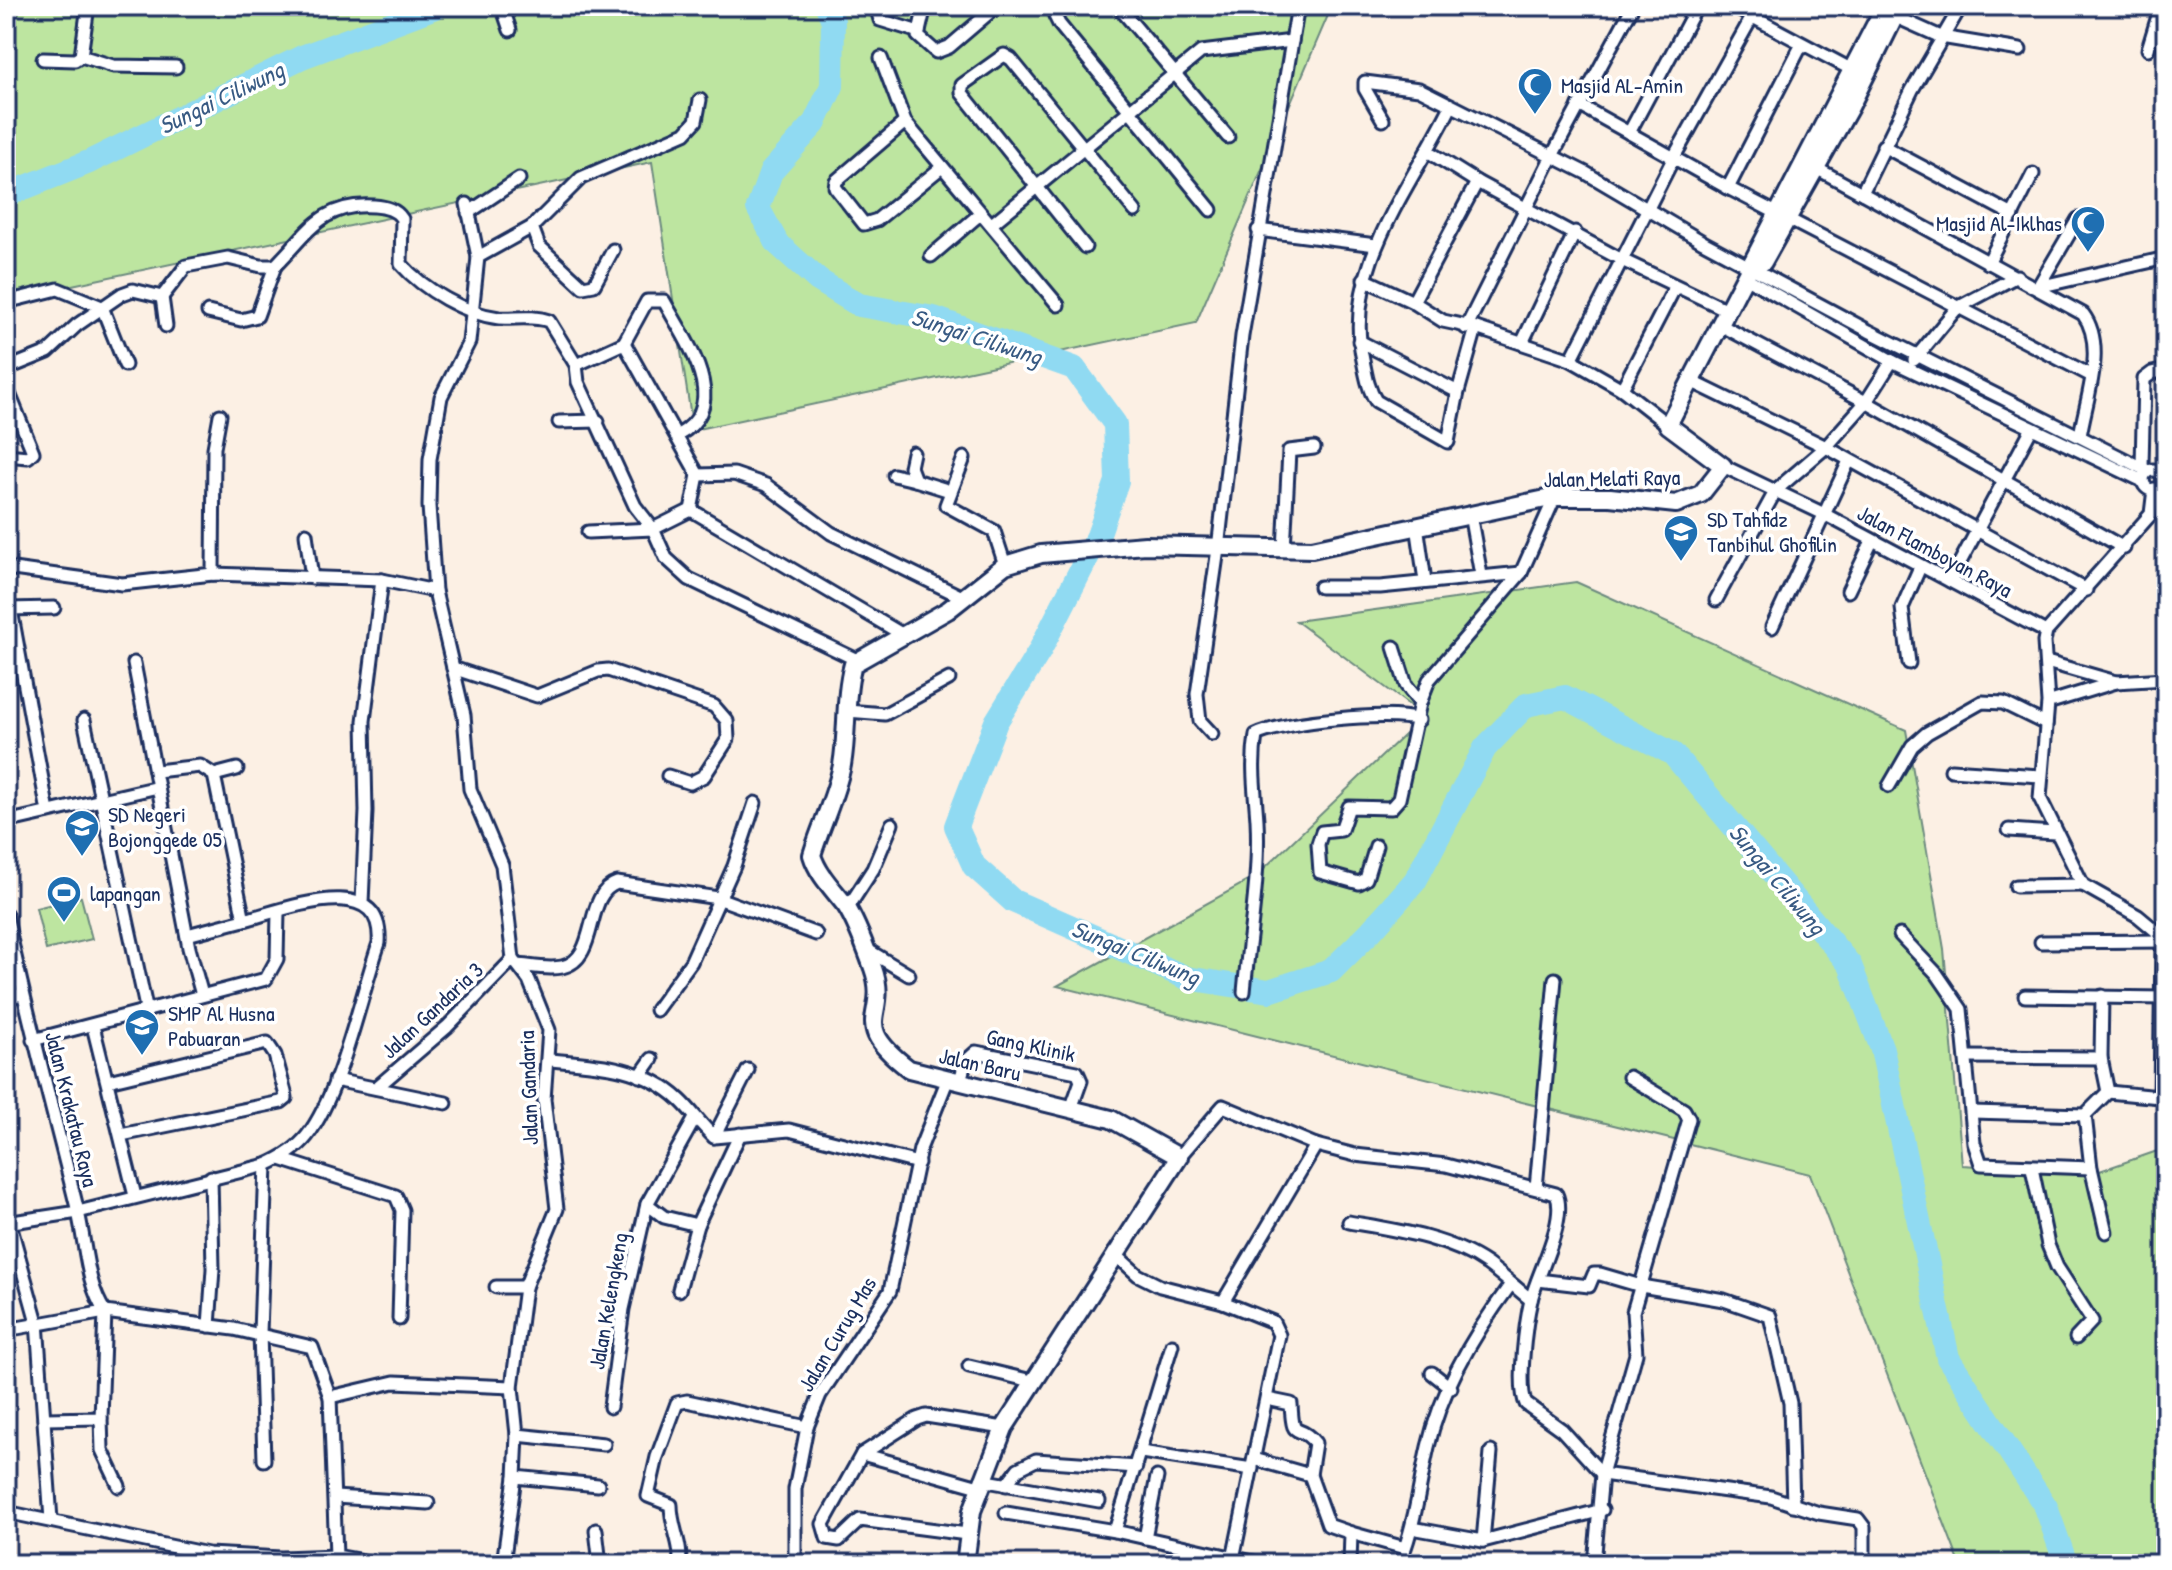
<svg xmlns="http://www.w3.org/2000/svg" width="2172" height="1570" font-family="'Patrick Hand',sans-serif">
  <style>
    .green { fill: #bde5a0; stroke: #6c8a7f; stroke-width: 2 }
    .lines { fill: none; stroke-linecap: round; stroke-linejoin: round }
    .river { stroke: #90daf2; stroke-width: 24 }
    .street-casing { stroke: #1b2f5e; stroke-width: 17 }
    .secondary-casing { stroke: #1b2f5e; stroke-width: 22 }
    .street { stroke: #fff; stroke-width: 11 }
    .secondary { stroke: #fff; stroke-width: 16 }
    .labels { text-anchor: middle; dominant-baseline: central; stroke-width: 7; stroke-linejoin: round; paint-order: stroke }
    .poi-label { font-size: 22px; fill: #1b2f5e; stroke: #fff; text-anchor: start }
    .street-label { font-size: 22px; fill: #1b2f5e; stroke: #fff }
    .water-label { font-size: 24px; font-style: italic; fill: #385a83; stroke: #fff }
  </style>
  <rect width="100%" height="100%" fill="#fcf0e4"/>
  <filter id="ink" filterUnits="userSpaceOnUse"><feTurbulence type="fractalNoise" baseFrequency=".0125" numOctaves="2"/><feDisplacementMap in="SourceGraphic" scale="16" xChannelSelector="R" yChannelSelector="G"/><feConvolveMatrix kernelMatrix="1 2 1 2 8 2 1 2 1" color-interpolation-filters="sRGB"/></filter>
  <g filter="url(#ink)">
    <!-- green -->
    <g class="green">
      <polygon points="6,6 1332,6 1196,323 693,430 652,162 6,299"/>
      <polygon points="1576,582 1906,730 1944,949 1962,1165 2094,1173 2166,1148 2166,1564 1960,1564 1810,1174 1057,986 1255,877 1424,716 1296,621"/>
      <polygon points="81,897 92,939 46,950 36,908"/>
    </g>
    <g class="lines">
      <!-- river -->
      <g class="river">
        <polyline points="827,6 833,21 832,86 814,124 771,172 758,208 777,243 818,280 859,305 934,318 1074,368 1115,424 1117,481 1098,536 1039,652 996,722 956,826 974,866 1013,901 1187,978 1269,991 1331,971 1371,931 1415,881 1485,748 1526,705 1565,697 1673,754 1850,965 1882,1049 1948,1358 2046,1507 2066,1564"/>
        <polyline points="6,195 89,162 302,57 438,6"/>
      </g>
      <defs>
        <g id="street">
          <polyline points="502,6 510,30"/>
          <polyline points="876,6 880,20 919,32"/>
          <polyline points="925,6 918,36 936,52 949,47 997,6"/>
          <polyline points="1060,6 1055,16 1059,24 1211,210"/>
          <polyline points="1118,6 1228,137"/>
          <polyline points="1732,6 1858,73"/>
          <polyline points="1894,16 1941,37 2020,50"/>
          <polyline points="2148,49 2161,6"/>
          <polyline points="81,56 113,66 176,67"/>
          <polyline points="881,58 905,122 1058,305"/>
          <polyline points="43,59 75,60 81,56 88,6"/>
          <polyline points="1579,105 1728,188 2090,375"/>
          <path d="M1451,106C1412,186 1342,268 1363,360C1366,375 1368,389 1376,401L1448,442L1458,392L1476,328"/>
          <polyline points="1383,120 1365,89 1365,82 1419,89 1586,173 1703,242 1869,331 2148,471"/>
          <polyline points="905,122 836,181 835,187 864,224 877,220 942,167"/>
          <polyline points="1629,133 1697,6"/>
          <polyline points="1883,146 2013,215"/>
          <polyline points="1429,152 1477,182 1624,261 1727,310"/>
          <path d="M1816,168L2083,314C2107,346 2086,398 2080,436"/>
          <polyline points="1728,188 1802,44"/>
          <polyline points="1862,193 1912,90 1961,6"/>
          <polyline points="467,204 478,257 469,342 441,397 430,459 429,506 435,591 464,715 470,789 502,865 513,959 529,980 549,1030 544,1099 557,1209 525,1287 512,1387 517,1435 515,1477 503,1564"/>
          <polyline points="468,213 519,179"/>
          <polyline points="993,223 1201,52 1292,41"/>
          <polyline points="532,227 539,246 583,287 594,285 613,250"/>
          <polyline points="1258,230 1376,245"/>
          <polyline points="1085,247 962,93 962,85 1004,55 1011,59 1135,211"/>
          <polyline points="931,256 980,214"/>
          <polyline points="478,257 532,227 581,178 685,133 696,121 700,100"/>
          <polyline points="1988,263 2033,174"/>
          <polyline points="1743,276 1892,361 2143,481"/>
          <polyline points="1364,279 1413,302 1443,321 1476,328 1571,360 1622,389 1668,425"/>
          <polyline points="2038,287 2166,258"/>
          <polyline points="2038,287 2078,219"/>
          <polyline points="162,297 166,326"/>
          <polyline points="6,302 58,289 102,307 125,365"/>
          <polyline points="1413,302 1477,182"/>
          <polyline points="208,312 241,320 257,316 275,266"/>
          <polyline points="1466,328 1552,156 1633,6"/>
          <polyline points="1726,328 1866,402 2124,548"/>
          <polyline points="1359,341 1458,392"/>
          <path d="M624,343L647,301H664C685,340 734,405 678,435"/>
          <polyline points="1522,343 1575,232"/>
          <polyline points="1571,360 1674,157 1752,17"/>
          <polyline points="1914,360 1957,308 2017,276"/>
          <polyline points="576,365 624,343 698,475 691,510"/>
          <path d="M6,369L48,352L77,325L122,294L133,290L162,297L186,266L228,258L261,266H275C307,234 322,202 374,206C385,207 396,209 402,219L401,264C423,289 465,314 499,318C515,319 533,315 549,321L576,365L578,382L635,506L653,529L666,558L689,579L857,660"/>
          <polyline points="1697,384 1826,447 2086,590"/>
          <polyline points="6,386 33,452 28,457 6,455"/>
          <polyline points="1622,389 1675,287"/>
          <polyline points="559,422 598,421"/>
          <polyline points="913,453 910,467 915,480 950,491"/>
          <polyline points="964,458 946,505 994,531 1005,565"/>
          <polyline points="1723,466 1822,513 2046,632"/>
          <polyline points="2142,466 2144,379 2152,373 2166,370"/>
          <circle cx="2153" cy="480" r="10"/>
          <polyline points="698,475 734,474 766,485 831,533 964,598"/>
          <polyline points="894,475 915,480"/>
          <polyline points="2156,493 2166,510"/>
          <polyline points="1470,514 1481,575"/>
          <polyline points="1417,525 1425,581"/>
          <polyline points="588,532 653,529 691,510 905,636"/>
          <polyline points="306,534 312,578"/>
          <polyline points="1284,550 1289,451 1314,448"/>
          <polyline points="6,568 122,584 213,574 382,580 435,591"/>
          <polyline points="213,574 214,448 220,415"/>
          <polyline points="1950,581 2032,428"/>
          <polyline points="1320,587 1380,587 1521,573"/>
          <polyline points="1848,591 1872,541"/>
          <polyline points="1716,600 1776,490 1826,447 1866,402 1892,361"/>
          <polyline points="7,609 54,608"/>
          <polyline points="11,610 48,812"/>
          <polyline points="1772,627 1849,461"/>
          <polyline points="1394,647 1406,685 1420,703"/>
          <polyline points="134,663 189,948 202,995"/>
          <polyline points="1909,663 1902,608 1920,567"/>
          <polyline points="2050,663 2116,682"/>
          <polyline points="453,668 537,696 598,671 608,670 714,706 727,721 728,739 704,776 690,783 668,776"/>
          <polyline points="2054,701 2116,682 2166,679"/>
          <polyline points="847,711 885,714 949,679"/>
          <polyline points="84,720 147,1012"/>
          <polyline points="1212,734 1200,721 1197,694 1218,549 1242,336 1298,6"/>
          <polyline points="1951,770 2040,776"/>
          <polyline points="157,771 200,766 214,775 244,920 187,935"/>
          <polyline points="214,775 237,769"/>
          <polyline points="1889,786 1912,746 1927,733 1982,702 2003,703 2046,724"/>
          <polyline points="6,822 158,787"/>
          <polyline points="2009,830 2055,833"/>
          <polyline points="1376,846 1366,879 1359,883 1320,872 1318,844 1322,832 1341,830 1349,807 1391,808 1399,799 1420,703 1429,680 1521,573 1555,497"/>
          <polyline points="2016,886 2083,885"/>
          <polyline points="362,903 366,811 364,721 382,580"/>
          <polyline points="847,909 873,869 892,824"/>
          <path d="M6,914C26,1015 54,1113 78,1212C86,1245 86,1283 105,1312"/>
          <polyline points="1900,935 1937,974 1961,1009 1974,1143 1981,1164 2091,1168"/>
          <polyline points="2041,942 2165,941"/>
          <polyline points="866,949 909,975"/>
          <path d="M518,965C531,966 548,970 562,967C600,959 583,894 617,883L718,898L816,934"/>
          <path d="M1244,992C1249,936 1260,876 1257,820C1255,790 1251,765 1256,735C1285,721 1388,711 1419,720"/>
          <polyline points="2025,996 2165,998"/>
          <polyline points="2102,996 2101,1058 2108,1092"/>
          <polyline points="6,998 22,994"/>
          <polyline points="656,1010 691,962 734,866 755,803"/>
          <polyline points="93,1026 135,1196"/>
          <polyline points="33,1040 266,979 277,959 278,912"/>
          <polyline points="1967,1057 2101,1058"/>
          <path d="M550,1060C596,1064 644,1066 680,1100C692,1111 701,1125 714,1137L789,1130L918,1163"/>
          <polyline points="640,1076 652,1059"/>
          <polyline points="335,1080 446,1103"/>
          <polyline points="108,1081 267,1043 275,1055 285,1092 286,1098 281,1102 121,1135"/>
          <polyline points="959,1083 966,1061 976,1052 1077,1072 1081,1081 1071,1109"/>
          <polyline points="376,1088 447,1027 513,959"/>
          <polyline points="2108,1092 2160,1097 2162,942 2156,931 2138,916 2083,885 2040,798 2048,703 2044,642 2046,632 2151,514 2154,489"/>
          <polyline points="1972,1112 2085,1115 2108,1092"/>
          <polyline points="2085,1115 2091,1168 2106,1232"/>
          <polyline points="714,1137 748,1070"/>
          <path d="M1179,1157L1223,1106L1316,1145L1355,1155L1446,1165L1556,1194C1568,1219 1537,1274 1531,1300C1526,1321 1517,1387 1526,1404L1562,1430L1602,1474L1771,1497L1819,1513L1858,1519L1864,1527V1564"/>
          <polyline points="280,1159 396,1196 402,1210 399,1319"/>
          <polyline points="2032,1168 2048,1245 2057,1267 2092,1321 2076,1338"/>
          <polyline points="1536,1188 1555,979"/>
          <polyline points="647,1204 694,1120"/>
          <polyline points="6,1210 37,1322 51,1520"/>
          <path d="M1349,1222C1395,1230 1448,1237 1487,1264C1502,1275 1516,1288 1531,1300"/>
          <path d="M6,1223L78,1212L266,1165C282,1158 296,1150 307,1136C341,1092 360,998 379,943C384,869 284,910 244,920"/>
          <polyline points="1114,1253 1138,1275 1160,1286 1223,1302 1273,1322 1279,1335 1233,1559"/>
          <polyline points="1538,1280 1589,1286 1594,1274 1600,1274 1641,1286 1724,1300 1770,1316 1790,1403 1793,1505"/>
          <polyline points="496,1287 525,1287"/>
          <polyline points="679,1290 697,1225"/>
          <polyline points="1223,1302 1316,1145"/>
          <polyline points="209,1326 213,1269 211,1177"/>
          <polyline points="6,1330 105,1312 234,1329 312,1347 330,1397 336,1556 380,1564"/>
          <polyline points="969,1366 1032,1381"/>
          <polyline points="1432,1373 1451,1388"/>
          <polyline points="330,1397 394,1382 512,1387"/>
          <path d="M1267,1399L1291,1404C1293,1445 1297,1420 1315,1443L1310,1475"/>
          <polyline points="610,1407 623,1309 647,1204 664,1217 697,1225 740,1134"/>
          <polyline points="101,1418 102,1450 119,1486"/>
          <polyline points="44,1419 101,1418 105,1312"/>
          <polyline points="517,1435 604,1444"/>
          <polyline points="1141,1452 1252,1469"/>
          <polyline points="862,1454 979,1487"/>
          <polyline points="1254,1459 1310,1475 1328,1525 1351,1533 1350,1564"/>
          <polyline points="264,1460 260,1333 266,1165"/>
          <polyline points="515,1477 598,1485"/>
          <polyline points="981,1480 1099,1501"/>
          <polyline points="1006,1485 1018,1469 1036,1460 1136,1467"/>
          <polyline points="335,1497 428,1503"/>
          <polyline points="6,1512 208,1554 281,1558 336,1556"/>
          <polyline points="1006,1513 1115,1531 1262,1564"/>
          <polyline points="1412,1528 1483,1541 1602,1510"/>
          <polyline points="596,1530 600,1564"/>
          <polyline points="1115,1531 1172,1345"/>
          <path d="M1351,1533L1405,1548C1417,1514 1420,1481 1428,1447C1441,1389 1476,1331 1511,1284"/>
          <polyline points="967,1534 860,1520 839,1540 827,1538 823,1524 862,1454 917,1419 926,1416 1004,1428"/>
          <polyline points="1145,1538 1157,1477"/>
          <polyline points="1483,1541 1491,1452"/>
          <path d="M679,1564C683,1546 671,1528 671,1505L648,1496L657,1457L677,1403L687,1401L807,1427"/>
          <polyline points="795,1564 795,1489 807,1427 820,1395 890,1291 920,1149 947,1081"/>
          <polyline points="1594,1564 1602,1474 1636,1354 1633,1312 1689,1119 1684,1110 1629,1077"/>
        </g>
        <g id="secondary">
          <polyline points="1763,262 1850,107 1900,6"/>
          <path d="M965,1564L972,1511L1004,1428L1179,1157L1111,1119L909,1069C846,1021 891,1018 873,968C866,949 857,923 846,906C834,890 818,875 812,855C821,825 836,796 842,765C848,731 844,697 853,664L948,610L1005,565L1041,554L1145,545L1312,549L1555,497H1610L1676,504L1701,494L1723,466L1668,425L1885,6"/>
        </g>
      </defs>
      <!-- street casing -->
      <use href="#street" class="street-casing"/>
      <!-- secondary casing -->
      <use href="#secondary" class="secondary-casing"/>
      <!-- street -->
      <use href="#street" class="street"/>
      <!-- secondary -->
      <use href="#secondary" class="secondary"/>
    </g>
  </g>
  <!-- icons -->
  <defs>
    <symbol id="mosque-pin" viewBox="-11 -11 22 30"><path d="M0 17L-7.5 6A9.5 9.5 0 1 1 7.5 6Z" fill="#1f6fb2" stroke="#fff"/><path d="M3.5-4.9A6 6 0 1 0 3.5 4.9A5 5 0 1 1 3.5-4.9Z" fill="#fff"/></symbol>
    <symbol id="school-pin" viewBox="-11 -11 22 30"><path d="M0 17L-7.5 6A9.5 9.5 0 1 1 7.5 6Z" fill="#1f6fb2" stroke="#fff"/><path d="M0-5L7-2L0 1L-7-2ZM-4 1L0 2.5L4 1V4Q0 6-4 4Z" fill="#fff"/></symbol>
    <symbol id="stadium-pin" viewBox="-11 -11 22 30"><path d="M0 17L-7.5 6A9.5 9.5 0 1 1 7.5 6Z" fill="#1f6fb2" stroke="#fff"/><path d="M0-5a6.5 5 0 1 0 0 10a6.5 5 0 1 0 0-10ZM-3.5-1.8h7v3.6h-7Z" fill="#fff"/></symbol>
  </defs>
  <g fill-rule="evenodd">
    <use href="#mosque-pin" x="1515" y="65" width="40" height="54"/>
    <use href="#mosque-pin" x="2068" y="203" width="40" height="54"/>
    <use href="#school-pin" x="1661" y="512" width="40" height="54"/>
    <use href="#school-pin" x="62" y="807" width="40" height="54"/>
    <use href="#stadium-pin" x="44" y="873" width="40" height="54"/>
    <use href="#school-pin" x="122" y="1006" width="40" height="54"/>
  </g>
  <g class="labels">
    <!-- poi labels -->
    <g class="poi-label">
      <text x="1561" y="85">Masjid AL-Amin</text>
      <text x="2062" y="223" text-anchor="end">Masjid Al-Iklhas</text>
      <text x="1707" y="519">SD Tahfidz<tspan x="1707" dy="25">Tanbihul Ghofilin</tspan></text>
      <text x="108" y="814">SD Negeri<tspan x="108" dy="25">Bojonggede 05</tspan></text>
      <text x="90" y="893">lapangan</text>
      <text x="168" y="1013">SMP Al Husna<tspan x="168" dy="25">Pabuaran</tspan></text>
    </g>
    <!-- street labels -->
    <g class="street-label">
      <text transform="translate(1612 478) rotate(-1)">Jalan Melati Raya</text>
      <text transform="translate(1935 551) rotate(28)">Jalan Flamboyan Raya</text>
      <text transform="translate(432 1010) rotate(-43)">Jalan Gandaria 3</text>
      <text transform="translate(1031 1045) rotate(12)">Gang Klinik</text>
      <text transform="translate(980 1064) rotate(13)">Jalan Baru</text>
      <text transform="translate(528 1088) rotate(-92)">Jalan Gandaria</text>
      <text transform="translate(72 1109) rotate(76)">Jalan Krakatau Raya</text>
      <text transform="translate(608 1301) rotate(-80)">Jalan Kelengkeng</text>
      <text transform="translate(837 1334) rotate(-59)">Jalan Curug Mas</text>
    </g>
    <!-- water labels -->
    <g class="water-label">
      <text transform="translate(221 97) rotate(-26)">Sungai Ciliwung</text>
      <text transform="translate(977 336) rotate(18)">Sungai Ciliwung</text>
      <text transform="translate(1778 879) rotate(50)">Sungai Ciliwung</text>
      <text transform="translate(1136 952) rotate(22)">Sungai Ciliwung</text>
    </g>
  </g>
  <!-- margin -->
  <rect width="2172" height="1570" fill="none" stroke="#fff" stroke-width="32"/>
  <rect x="16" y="16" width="2140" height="1538" fill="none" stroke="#1b2f5e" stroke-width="3" filter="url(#ink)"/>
</svg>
